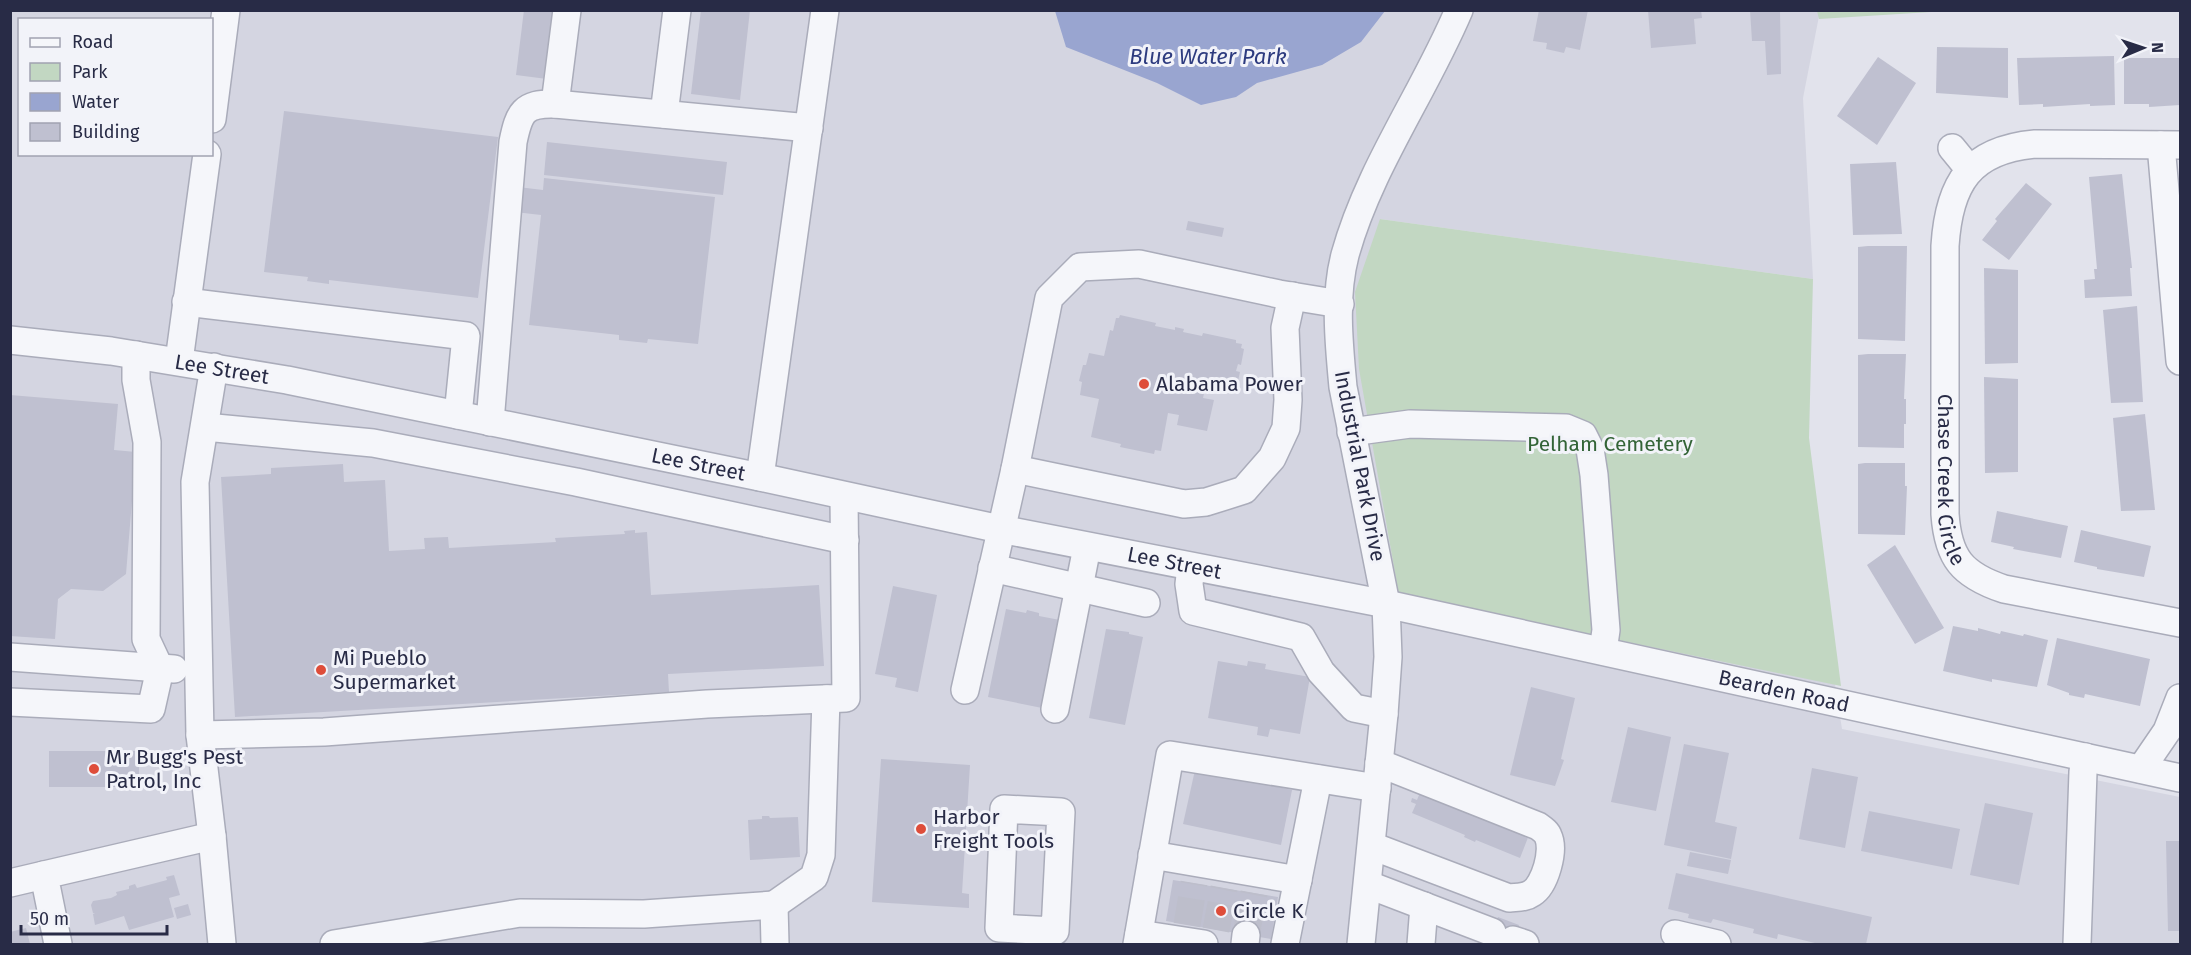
<svg xmlns="http://www.w3.org/2000/svg" width="2191" height="955" font-family="'Fira Sans',sans-serif">
  <style>
    .built { fill: #d4d5e1; fill-rule: evenodd }
    .green { fill: #c2d7c2 }
    .water { fill: #99a5d0 }
    .building { fill: #bfc0d0 }
    .lines { fill: none; stroke-linecap: round; stroke-linejoin: round }
    .minor-tunnel { stroke: #bdbecb; stroke-width: 27; stroke-dasharray: 27 14; stroke-linecap: butt }
    .minor-casing { stroke: #aaacba; stroke-width: 30 }
    .minor { stroke: #f5f6fa; stroke-width: 27 }
    .poi-dot { fill: #de4d3a; stroke: #f2f3f9; stroke-width: 2 }
    .labels { text-anchor: middle; dominant-baseline: central; stroke-width: 6; stroke-linejoin: round; paint-order: stroke }
    .street-label { font-size: 21px; fill: #282b46; stroke: #f2f3f9 }
    .poi-label { font-size: 21px; fill: #282b46; stroke: #f2f3f9; text-anchor: start }
    .park-label { font-size: 21px; fill: #336437; stroke: #f2f3f9 }
    .water-label { font-size: 22px; font-style: italic; fill: #2d3b7f; stroke: #f2f3f9 }
  </style>
  <rect width="100%" height="100%" fill="#e2e3ec"/>
  <!-- built -->
  <path class="built" d="M10,11H1820L1803,98L1813,279L1380,219L1399,595L1835,684L1842,729L2180,797V944H11ZM20,20H212V154H20Z"/>
  <!-- green -->
  <g class="green">
    <polygon points="1817,11 1817,10 1947,11 1819,19"/>
    <polygon points="1380,219 1813,279 1809,438 1841,686 1399,595 1359,369 1355,292"/>
  </g>
  <!-- water -->
  <polygon class="water" points="1055,11 1055,10 1385,11 1361,42 1322,65 1257,83 1236,97 1201,105 1157,83 1066,47"/>
  <!-- building -->
  <g class="building">
    <polygon points="524,10 555,10 547,79 516,75"/>
    <polygon points="701,10 750,10 740,100 691,94"/>
    <polygon points="1539,10 1588,10 1580,50 1566,47 1564,53 1546,49 1547,43 1533,41"/>
    <polygon points="1648,10 1701,10 1702,18 1694,19 1696,44 1651,48"/>
    <polygon points="1750,10 1780,10 1781,74 1767,75 1765,41 1752,41"/>
    <polygon points="1937,47 2008,48 2008,98 1936,93"/>
    <polygon points="2114,56 2115,105 2090,106 2090,104 2043,107 2043,104 2019,105 2017,58"/>
    <polygon points="1878,57 1916,83 1877,145 1837,116"/>
    <polygon points="2124,58 2180,58 2180,105 2149,107 2149,104 2124,104"/>
    <polygon points="284,111 498,137 478,298 329,280 329,284 307,281 308,277 264,272"/>
    <polygon points="547,142 727,162 723,195 544,175"/>
    <polygon points="1896,162 1902,234 1853,235 1850,164"/>
    <polygon points="2122,174 2132,268 2130,268 2132,296 2085,298 2084,280 2095,279 2094,269 2097,269 2089,177"/>
    <polygon points="544,178 715,197 698,344 648,339 647,343 619,340 619,335 529,325 541,215 515,212 518,187 543,190"/>
    <polygon points="2026,183 2052,204 2009,260 1982,240 1997,221 1995,219"/>
    <polygon points="1188,221 1224,228 1222,237 1186,230"/>
    <polygon points="1868,246 1907,246 1905,341 1858,339 1858,247"/>
    <polygon points="1984,268 2018,270 2018,363 1985,364"/>
    <polygon points="2137,306 2143,402 2111,403 2103,310"/>
    <polygon points="1120,315 1156,323 1155,326 1175,330 1175,327 1184,329 1183,332 1202,336 1203,333 1236,340 1236,343 1242,344 1241,348 1244,349 1241,365 1238,364 1236,371 1240,372 1238,381 1235,381 1233,385 1220,382 1220,386 1210,384 1211,380 1207,380 1203,398 1214,400 1207,431 1177,425 1179,415 1168,413 1161,451 1155,450 1154,454 1120,447 1121,444 1091,437 1099,399 1080,395 1082,382 1079,381 1083,365 1086,365 1089,353 1104,356 1110,330 1113,331 1116,318 1119,318"/>
    <polygon points="1868,354 1906,354 1904,399 1906,399 1906,424 1904,424 1904,448 1858,447 1858,355"/>
    <polygon points="1984,377 2018,379 2018,472 1985,473"/>
    <polygon points="10,395 118,404 114,450 136,452 126,574 103,591 71,589 58,599 55,639 10,636"/>
    <polygon points="2145,414 2155,510 2121,511 2113,418"/>
    <polygon points="1865,463 1905,463 1905,486 1907,486 1905,535 1858,534 1858,464"/>
    <polygon points="343,464 344,482 385,480 389,551 425,549 424,538 448,537 449,548 556,542 555,538 625,534 624,531 635,530 635,533 647,532 651,595 819,585 824,666 668,674 669,692 235,717 221,477 271,474 271,468"/>
    <polygon points="1997,511 2068,526 2061,558 2013,549 2014,547 1991,542"/>
    <polygon points="2081,530 2151,546 2144,577 2097,569 2097,567 2074,562"/>
    <polygon points="1895,545 1944,628 1915,644 1867,565"/>
    <polygon points="893,586 937,595 918,692 895,687 897,678 875,674"/>
    <polygon points="1006,609 1026,613 1027,610 1039,613 1039,616 1060,620 1042,708 988,697"/>
    <polygon points="1953,626 1978,631 1978,628 2000,634 2001,631 2023,636 2024,634 2048,640 2037,687 1992,679 1992,682 1943,671"/>
    <polygon points="1106,629 1129,632 1129,634 1143,637 1125,725 1089,718"/>
    <polygon points="2057,638 2150,659 2140,706 2085,694 2084,698 2069,695 2069,693 2047,685"/>
    <polygon points="1218,661 1247,666 1248,661 1266,664 1265,669 1310,677 1300,734 1270,729 1268,737 1257,735 1258,727 1208,718"/>
    <polygon points="1531,687 1575,698 1561,759 1564,760 1555,786 1510,775"/>
    <polygon points="1628,727 1671,737 1656,811 1611,802"/>
    <polygon points="1684,744 1729,753 1715,822 1737,827 1731,859 1664,845"/>
    <rect x="49" y="751" width="90" height="36"/>
    <polygon points="881,759 970,765 962,893 969,894 969,908 872,902"/>
    <polygon points="1812,768 1858,777 1845,848 1799,839"/>
    <polygon points="1195,770 1292,790 1281,845 1183,824"/>
    <polygon points="1421,790 1529,835 1520,858 1476,840 1475,842 1464,837 1465,835 1412,813 1416,804 1411,802 1412,798 1417,800"/>
    <polygon points="1985,803 2033,813 2019,885 1970,875"/>
    <polygon points="1869,811 1960,829 1952,869 1861,851"/>
    <polygon points="762,816 769,816 770,818 798,817 800,857 750,860 748,820 762,819"/>
    <polygon points="2166,841 2180,841 2180,931 2168,931"/>
    <polygon points="1690,852 1731,860 1728,874 1687,866"/>
    <polygon points="1676,873 1872,917 1866,944 1819,944 1778,934 1777,939 1753,933 1754,929 1713,919 1711,923 1688,918 1689,914 1668,909"/>
    <polygon points="174,875 180,895 169,898 174,917 129,930 124,916 95,925 93,914 95,914 93,913 91,905 93,901 111,898 117,895 116,892 129,889 129,886 135,884 137,888 167,880 166,877"/>
    <polygon points="1173,880 1278,897 1271,939 1166,921"/>
    <polygon points="188,904 191,915 177,919 174,908"/>
    <polygon points="1498,917 1519,925 1512,944 1487,944"/>
    <polygon points="26,928 30,944 10,944 10,932"/>
  </g>
  <g class="lines">
    <!-- minor-tunnel -->
    <g class="minor-tunnel">
      <polyline points="1187,925 1194,883"/>
      <polyline points="1216,930 1224,888"/>
      <polyline points="1246,935 1254,893"/>
    </g>
    <defs>
      <g id="minor">
        <polyline points="555,104 567,10"/>
        <polyline points="664,114 677,10"/>
        <polyline points="212,119 226,10"/>
        <polyline points="2161,145 2180,361"/>
        <path id="s1" d="M2180,145L2035,144C1970,150 1949,183 1945,246V514C1948,558 1962,575 2004,589L2180,623"/>
        <polyline points="1952,148 1970,170"/>
        <polyline points="186,302 466,336 458,415"/>
        <path id="s2" d="M10,340L111,351L287,380L760,477L1000,529L1386,604L2180,778"/>
        <polyline points="179,361 207,154"/>
        <polyline points="214,367 195,482 200,735 212,836 222,944"/>
        <path d="M490,422L513,142C519,113 523,103 555,104L809,128"/>
        <polyline points="205,427 373,443 576,482 845,540"/>
        <polyline points="1351,432 1410,424 1566,428 1583,435 1590,449 1594,475 1606,630 1603,651"/>
        <polyline points="1015,469 1184,504 1206,502 1244,490 1272,458 1286,428 1288,400 1285,328 1292,296"/>
        <polyline points="760,477 825,10"/>
        <polyline points="1191,567 1189,584 1193,611 1301,637 1321,672 1354,708 1384,714"/>
        <polyline points="992,568 1146,603"/>
        <polyline points="10,657 174,669"/>
        <polyline points="965,690 1015,469 1049,298 1080,267 1139,264 1279,294 1340,304"/>
        <polyline points="10,702 151,709 160,669 146,639 147,442 136,380 136,355"/>
        <polyline points="1055,709 1087,547"/>
        <polyline points="200,735 324,732 707,704 846,698 844,496"/>
        <polyline points="2141,769 2167,731 2180,698"/>
        <polygon points="1004,809 1061,812 1055,931 999,928"/>
        <path d="M1372,846L1509,898C1517,897 1525,898 1532,893C1545,885 1555,850 1548,836C1547,832 1542,829 1538,826L1379,763"/>
        <polyline points="1152,855 1298,880"/>
        <polyline points="10,883 44,875"/>
        <polyline points="1369,885 1492,932"/>
        <polyline points="774,905 814,877 821,855 826,699"/>
        <polyline points="1139,934 1204,944"/>
        <polyline points="1675,934 1717,944"/>
        <polyline points="1513,940 1525,944"/>
        <polyline points="58,944 44,875 212,836"/>
        <polyline points="334,944 520,913 644,914 774,905 775,944"/>
        <polyline points="1137,944 1170,755 1377,788"/>
        <polyline points="1245,944 1246,935"/>
        <polyline points="1285,944 1318,779"/>
        <path d="M1361,944L1384,714L1388,657L1386,604L1343,387C1339,345 1334,297 1345,255C1369,168 1424,93 1459,10"/>
        <polyline points="1421,944 1424,906"/>
        <polyline points="2077,944 2083,772 2085,757"/>
      </g>
    </defs>
    <!-- minor casing -->
    <use href="#minor" class="minor-casing"/>
    <!-- minor -->
    <use href="#minor" class="minor"/>
  </g>
  <!-- markers -->
  <g class="poi-dot">
    <circle cx="1144" cy="384" r="6"/>
    <circle cx="321" cy="670" r="6"/>
    <circle cx="94" cy="769" r="6"/>
    <circle cx="921" cy="829" r="6"/>
    <circle cx="1221" cy="911" r="6"/>
  </g>
  <g class="labels">
    <!-- street labels -->
    <g class="street-label">
      <text stroke="none"><textPath href="#s2" startOffset="214">Lee Street</textPath></text>
      <text stroke="none"><textPath href="#s2" startOffset="700">Lee Street</textPath></text>
      <text transform="translate(1360 466) rotate(79)">Industrial Park Drive</text>
      <text stroke="none"><textPath href="#s1" startOffset="532">Chase Creek Circle</textPath></text>
      <text stroke="none"><textPath href="#s2" startOffset="1186">Lee Street</textPath></text>
      <text stroke="none"><textPath href="#s2" startOffset="1809">Bearden Road</textPath></text>
    </g>
    <!-- poi labels -->
    <g class="poi-label">
      <text x="1156" y="384">Alabama Power</text>
      <text x="333" y="658">Mi Pueblo<tspan x="333" dy="24">Supermarket</tspan></text>
      <text x="106" y="757">Mr Bugg's Pest<tspan x="106" dy="24">Patrol, Inc</tspan></text>
      <text x="933" y="817">Harbor<tspan x="933" dy="24">Freight Tools</tspan></text>
      <text x="1233" y="911">Circle K</text>
    </g>
    <!-- park labels -->
    <g class="park-label">
      <text x="1610" y="444">Pelham Cemetery</text>
    </g>
    <!-- water labels -->
    <g class="water-label">
      <text x="1208" y="56">Blue Water Park</text>
    </g>
  </g>
  <!-- border -->
  <rect width="2191" height="955" fill="none" stroke="#282b46" stroke-width="24"/>
  <!-- legend -->
  <rect x="18" y="18" width="195" height="138" fill="#f2f3f9" stroke="#a1a3b1" stroke-width="1.5"/>
  <rect x="30" y="38" width="30" height="9" fill="#f5f6fa" stroke="#a1a3b1" stroke-width="1.5"/>
  <text x="72" y="48" font-size="18" fill="#282b46">Road</text>
  <rect x="30" y="63" width="30" height="18" fill="#c2d7c2" stroke="#a1a3b1" stroke-width="1.5"/>
  <text x="72" y="78" font-size="18" fill="#282b46">Park</text>
  <rect x="30" y="93" width="30" height="18" fill="#99a5d0" stroke="#a1a3b1" stroke-width="1.5"/>
  <text x="72" y="108" font-size="18" fill="#282b46">Water</text>
  <rect x="30" y="123" width="30" height="18" fill="#bfc0d0" stroke="#a1a3b1" stroke-width="1.5"/>
  <text x="72" y="138" font-size="18" fill="#282b46">Building</text>
  <!-- north arrow -->
  <g transform="translate(2143 48) rotate(88)" stroke="#f2f3f9" stroke-width="4.5" paint-order="stroke">
  <path d="M0-4.5L10 22L0 15L-10 22Z" fill="#282b46"/>
  <text y="-9" font-size="16" font-weight="bold" text-anchor="middle" fill="#282b46">N</text>
  </g>
  <!-- scale -->
  <path d="M21 925v9h146v-9" fill="none" stroke="#282b46" stroke-width="3"/>
  <text x="30" y="925" font-size="18" fill="#282b46" stroke="#f2f3f9" stroke-width="4.5" paint-order="stroke">50 m</text>
</svg>
